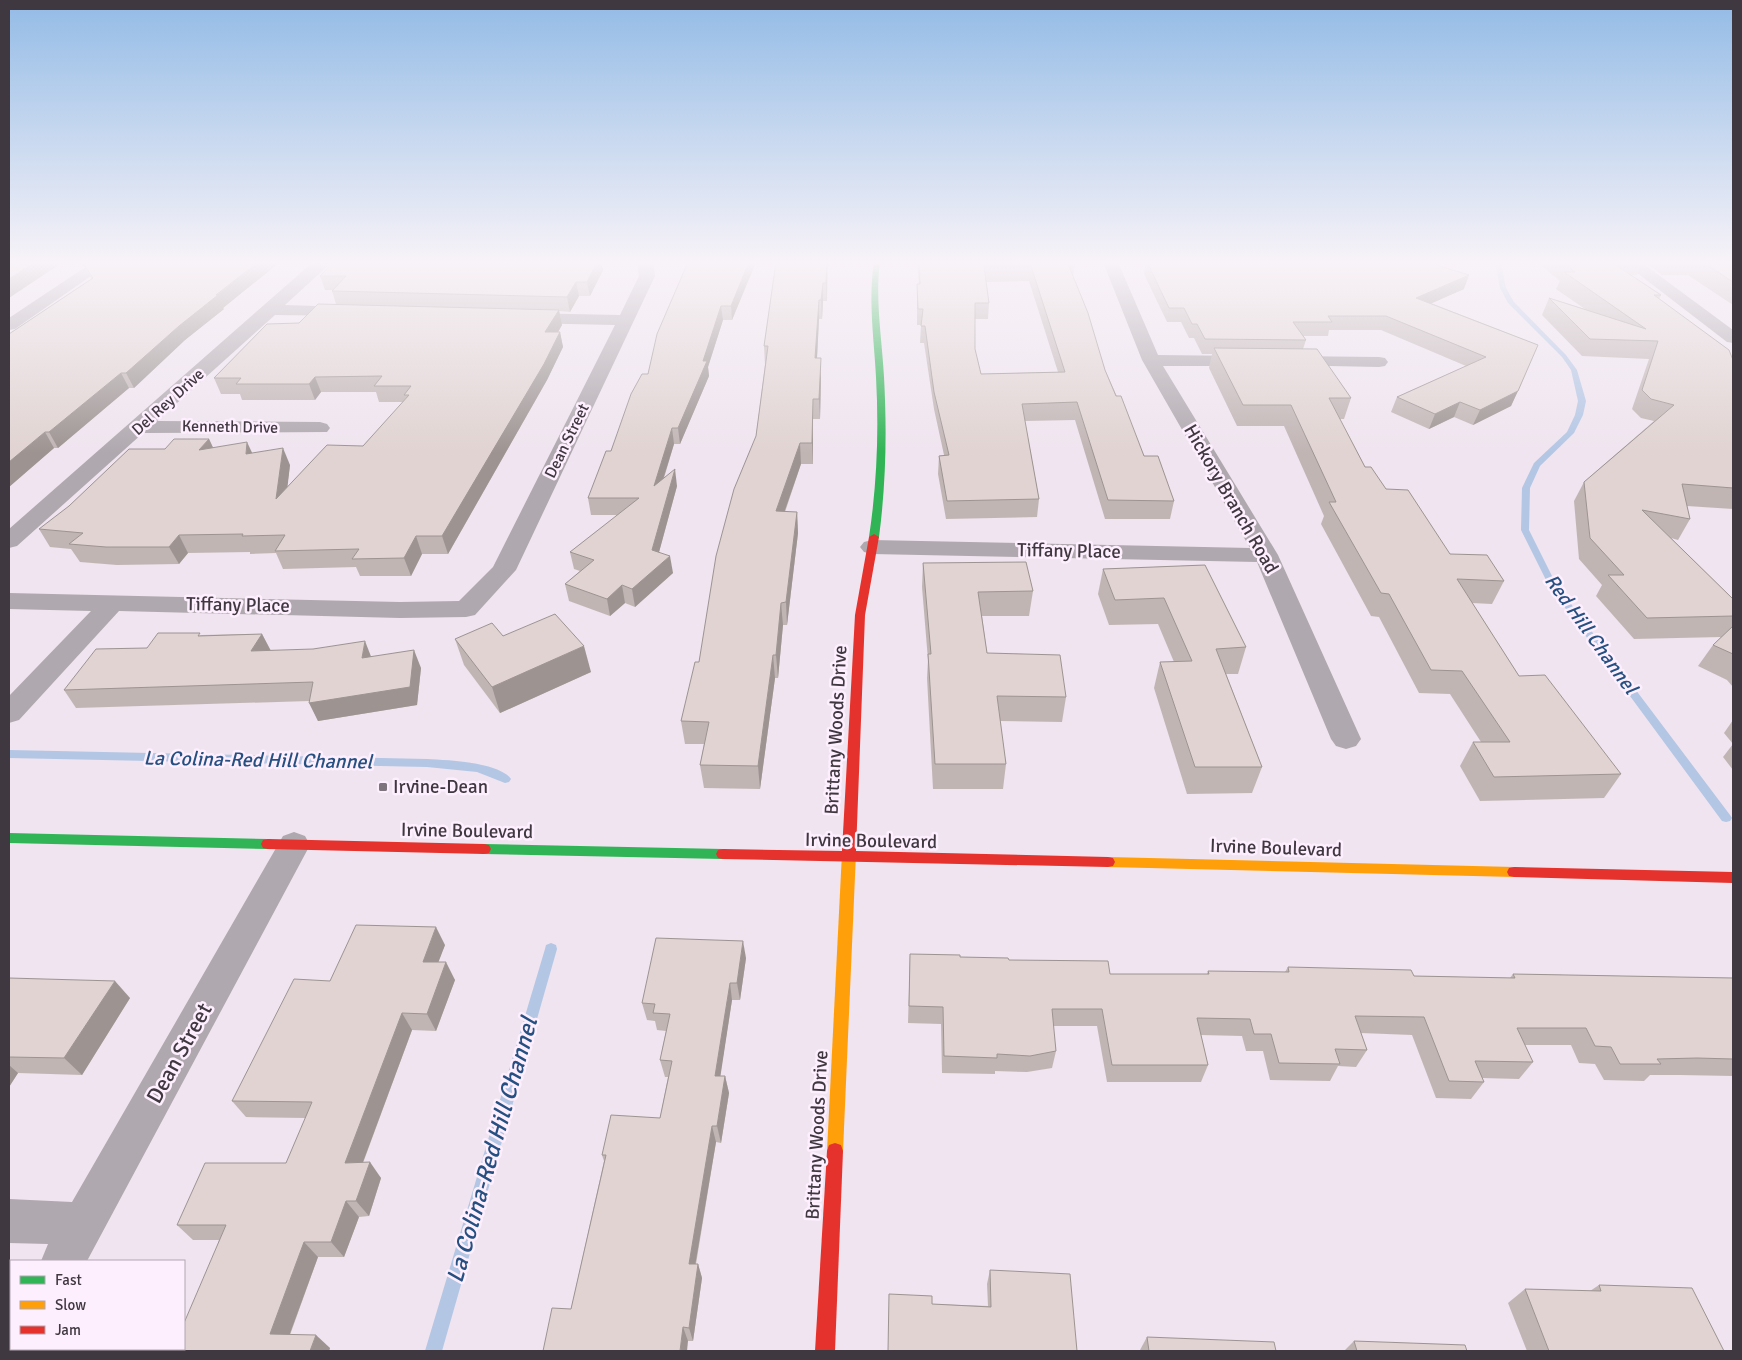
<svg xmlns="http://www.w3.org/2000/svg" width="1742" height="1360" font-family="Signika,sans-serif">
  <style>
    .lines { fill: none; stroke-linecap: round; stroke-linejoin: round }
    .stream { fill: #b3c6e4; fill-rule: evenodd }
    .street { fill: #afa8ae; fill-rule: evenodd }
    .fast { fill: #30b455; fill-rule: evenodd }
    .slow { fill: #ff9f0a; fill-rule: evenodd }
    .jam { fill: #e5322d; fill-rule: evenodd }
    .wall { fill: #c1b5b4; fill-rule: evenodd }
    .shaded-wall { fill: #9d9492 }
    .building { fill: #e0d3d1; stroke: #9d9492; fill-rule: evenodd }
    .poi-dot { fill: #7d747d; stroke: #feeffe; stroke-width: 2 }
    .labels { text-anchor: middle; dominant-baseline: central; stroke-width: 5; stroke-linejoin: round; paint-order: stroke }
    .far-street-label { font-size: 16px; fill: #403840; stroke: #feeffe }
    .street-label { font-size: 19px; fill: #403840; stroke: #feeffe }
    .poi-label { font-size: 19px; fill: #403840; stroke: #feeffe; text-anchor: start }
    .water-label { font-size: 20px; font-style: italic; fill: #255081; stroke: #feeffe }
    .near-street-label { font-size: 22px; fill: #403840; stroke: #feeffe }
    .near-water-label { font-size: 24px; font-style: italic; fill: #255081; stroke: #feeffe }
  </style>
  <rect width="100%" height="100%" fill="#efe4ef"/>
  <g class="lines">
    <!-- stream -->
    <g class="stream">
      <polygon points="1495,262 1501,262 1506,288 1514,302 1566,355 1577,370 1586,401 1583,415 1574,433 1540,466 1530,488 1529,530 1556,584 1730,815 1732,818 1730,821 1726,822 1722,821 1549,586 1521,530 1522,488 1534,463 1567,432 1575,415 1578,401 1571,370 1562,357 1508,303 1500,288"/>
      <path d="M9,750L427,759C446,760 499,762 511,779L509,782L505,783L477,772L427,767L9,758Z"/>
      <polygon points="551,943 556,945 557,949 442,1351 425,1351 545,949 546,945"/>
    </g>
    <!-- street -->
    <g class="street">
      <polygon points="93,262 111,262 15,329 9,330 9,318"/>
      <polygon points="313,262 332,262 285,305 347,307 353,308 355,312 353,316 275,315 157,421 320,422 327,424 330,428 327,432 143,433 17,546 9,548 9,529"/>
      <polygon points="637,262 653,262 655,276 516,570 475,615 466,617 400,618 119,611 19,720 9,723 9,696 91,611 9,609 9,593 400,602 459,601 493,567 615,325 522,323 516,322 514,318 516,314 522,313 620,315 639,276"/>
      <polygon points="1103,262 1118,262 1158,355 1247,356 1253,357 1256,361 1253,365 1247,366 1163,366 1278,555 1361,739 1356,746 1346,749 1336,746 1331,739 1257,562 872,554 864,552 860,547 864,542 872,540 1250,548 1142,360"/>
      <polygon points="1623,262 1641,262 1733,330 1733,343 1727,342"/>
      <polygon points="1287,356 1379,357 1385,358 1388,362 1385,366 1379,367 1281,365 1278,361 1281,357"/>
      <polygon points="294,832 305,836 310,845 87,1261 41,1261 48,1244 9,1243 9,1199 72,1202 283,836"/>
      <polygon points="11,1327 11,1349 37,1349 37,1351 9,1351 9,1328"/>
    </g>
    <!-- fast -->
    <g class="fast">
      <path d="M874,262H880C875,300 882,339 884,377C887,431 886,484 879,537L874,540L869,537C877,484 879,431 876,377C874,339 868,300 874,262Z"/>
      <polygon points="9,833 268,839 273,840 275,844 273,848 268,849 9,843"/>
      <polygon points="484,844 723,849 728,850 730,854 728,858 723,859 484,854 479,853 477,849 479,845"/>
    </g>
    <!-- slow -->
    <g class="slow">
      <polygon points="849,848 854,849 856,853 843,1151 841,1157 835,1159 829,1157 827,1151 842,853 844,849"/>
      <polygon points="1108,857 1514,867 1519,868 1521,872 1519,876 1514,877 1108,867 1103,866 1101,862 1103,858"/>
    </g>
    <!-- jam -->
    <g class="jam">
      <polygon points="874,534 879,537 865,615 856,851 1108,857 1113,858 1115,862 1113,866 1108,867 723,859 718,858 716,854 718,850 723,849 842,851 855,615 869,537"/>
      <polygon points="268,839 484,844 489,845 491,849 489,853 484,854 268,849 263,848 261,844 263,840"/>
      <polygon points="1514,867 1733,872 1733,883 1514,877 1509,876 1507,872 1509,868"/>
      <polygon points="835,1143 841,1145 843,1151 835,1351 815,1351 827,1151 829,1145"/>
    </g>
  </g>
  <!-- wall -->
  <g class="wall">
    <polygon points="81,262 280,262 223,308 224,309 185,340 134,388 129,388 58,448 54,448 9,487 9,334 91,279 85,265 83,266"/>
    <polygon points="334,262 601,262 603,270 590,296 579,296 570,312 559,311 562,325 558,332 560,332 563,347 547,380 448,554 422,554 411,576 360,576 356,567 283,569 276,553 250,554 250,552 188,553 179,564 117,565 80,562 71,549 50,547 39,529 165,449 209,439 213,448 252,453 290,465 287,487 363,446 403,402 379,402 376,392 321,392 315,400 242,400 240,394 221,394 214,378 299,323 336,304 332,291 332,290 325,290 320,276"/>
    <polygon points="686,262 756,262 732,320 723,320 708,367 709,376 680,444 674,444 664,478 677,486 659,552 673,573 635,607 625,603 610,616 569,601 565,584 580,571 574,569 570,552 618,515 591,515 588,498 648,374 686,266"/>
    <polygon points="776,262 830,262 830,266 828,266 827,301 823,301 822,319 819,319 817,358 821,377 820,419 813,419 813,464 801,464 785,512 797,512 798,533 787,625 783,625 778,678 775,678 760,789 704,788 700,765 704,744 685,744 681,721 699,662 756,436 765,365 764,346"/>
    <path d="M917,262H1074L1075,264L1073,276L1105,370L1144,456L1174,501L1170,519H1105L1075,420L1025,421L1039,499L1037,517L946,519L938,474L939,456L944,455L934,409L924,343H920L921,325H917V284H919ZM1029,281L1058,372L981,374L975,349V319H988L989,303L986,282Z"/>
    <polygon points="1146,262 1441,262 1439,266 1464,289 1431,303 1538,345 1511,406 1473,425 1454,417 1429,429 1391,412 1397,397 1466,366 1381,330 1329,330 1328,336 1303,336 1306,340 1303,349 1351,398 1344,419 1340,419 1365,467 1386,489 1450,554 1504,581 1492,604 1472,603 1519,676 1621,774 1604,798 1480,801 1460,766 1473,742 1481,742 1450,694 1419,693 1379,617 1371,616 1321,524 1324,516 1284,426 1237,426 1209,368 1212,354 1202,354 1194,338 1189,338 1181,322 1167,322 1144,274"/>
    <polygon points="1537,262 1643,262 1637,275 1631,275 1661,295 1659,299 1733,360 1733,509 1687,506 1690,519 1678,540 1671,538 1733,599 1733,687 1727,680 1698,666 1713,645 1721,637 1634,639 1596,596 1602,585 1579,559 1574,501 1584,482 1654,421 1641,418 1632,409 1649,359 1582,356 1542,315 1549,298 1585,309 1556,289 1560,281"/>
    <polygon points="1645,262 1733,262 1733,305 1688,275 1662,275"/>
    <polygon points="923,563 1033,591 1029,616 982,616 987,653 1066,697 1062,722 1000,721 1006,764 1003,789 933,789 927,678 928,660 922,587"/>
    <polygon points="1205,565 1246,647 1238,674 1226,674 1262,767 1252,793 1187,794 1154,688 1160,662 1174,662 1158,624 1109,625 1098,594 1103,569"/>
    <polygon points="262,634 270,650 372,657 421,668 417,705 318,721 309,701 76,708 64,690 147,648 202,635"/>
    <polygon points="503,636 591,672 500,713 464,665 455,639"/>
    <polygon points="1733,720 1733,770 1723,757 1733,744 1724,733"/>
    <polygon points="445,945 438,962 455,980 436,1031 412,1030 363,1163 381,1178 369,1216 359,1217 344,1257 318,1257 290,1335 330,1348 329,1351 106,1351 184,1349 219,1240 193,1240 177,1225 286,1163 306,1118 246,1117 232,1101 330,981"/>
    <polygon points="910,954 1009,960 1110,974 1207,974 1208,971 1285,972 1288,967 1414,976 1510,978 1513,974 1733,978 1733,1076 1680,1075 1650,1075 1644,1081 1604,1080 1595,1064 1579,1063 1571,1045 1525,1045 1533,1062 1519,1079 1482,1078 1484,1082 1471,1099 1436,1098 1412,1035 1361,1033 1367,1050 1356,1067 1338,1066 1330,1081 1270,1080 1263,1051 1246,1051 1242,1036 1201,1035 1208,1065 1201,1082 1107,1082 1097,1026 1053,1026 1056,1051 1052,1068 1027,1072 995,1071 995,1074 942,1073 941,1024 908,1023"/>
    <polygon points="746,958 740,1000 732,1000 720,1076 725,1076 729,1093 721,1143 716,1142 696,1264 698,1264 702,1278 693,1341 688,1341 571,1309 604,1161 602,1155 660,1118 668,1077 665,1077 660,1060 666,1031 657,1030 655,1021 647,1020 642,1003"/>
    <polygon points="9,978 130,998 82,1075 18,1073 9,1087"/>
    <polygon points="990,1270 1077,1351 932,1304 988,1306 987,1284"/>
    <polygon points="1599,1285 1724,1351 1527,1351 1508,1303 1525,1289 1590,1291"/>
    <polygon points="1147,1337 1276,1351 1140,1351 1140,1350"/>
    <polygon points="1354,1341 1467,1351 1344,1351"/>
  </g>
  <!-- shaded-wall -->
  <g class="shaded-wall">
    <polygon points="35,262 63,262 9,298 9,279"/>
    <polygon points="81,262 89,262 83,266"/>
    <polygon points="258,262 280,262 223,308 224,309 185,340 134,388 126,373 179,326"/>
    <polygon points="597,262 601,262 603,270 590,296 587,282"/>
    <polygon points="749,262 756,262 732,320 731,306"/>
    <polygon points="827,262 827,301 826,283"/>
    <polygon points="1469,275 1464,289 1412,312 1416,298"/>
    <polygon points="576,282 579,296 570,312 567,297"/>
    <polygon points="823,283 823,301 822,319 821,300"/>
    <polygon points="819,300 819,319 816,377 815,358"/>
    <polygon points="721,306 723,320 708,367 709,376 680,444 678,428 703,361"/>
    <polygon points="559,310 562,325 549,348 545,332"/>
    <polygon points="560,332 563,347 547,380 448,554 442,536"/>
    <polygon points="821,358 821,377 820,419 819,399"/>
    <polygon points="121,373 129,388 58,448 49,432"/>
    <polygon points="315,377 321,392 315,400 309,384"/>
    <polygon points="1518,391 1511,406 1473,425 1480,410"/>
    <polygon points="813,399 813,464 812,443"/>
    <polygon points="1460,402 1454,417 1429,429 1435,414"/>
    <polygon points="672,428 674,444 656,502 654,486"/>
    <polygon points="45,432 54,448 9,487 9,462"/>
    <polygon points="209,439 217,456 199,450"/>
    <polygon points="247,442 255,459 246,454"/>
    <polygon points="800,443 801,464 777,533 776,511"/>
    <polygon points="283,448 290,465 284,517 276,499"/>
    <polygon points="675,469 677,486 655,567 652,550"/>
    <polygon points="797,512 798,533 787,625 786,602"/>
    <polygon points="179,535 188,553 179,564 169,547"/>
    <polygon points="416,536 422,554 411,576 404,558"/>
    <polygon points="670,556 673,573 635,607 632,589"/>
    <polygon points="622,585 625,603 610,616 607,599"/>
    <polygon points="781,603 783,625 778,678 776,655"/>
    <polygon points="262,634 271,651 251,651"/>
    <polygon points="365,641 372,659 362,658"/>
    <polygon points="584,646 591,672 500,713 492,687"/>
    <polygon points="414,650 421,668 417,705 318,721 309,703"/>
    <polygon points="773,655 775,678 760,789 758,766"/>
    <polygon points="436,927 445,945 432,979 423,962"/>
    <polygon points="743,941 746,958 740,1000 737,983"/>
    <polygon points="446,962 455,980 436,1031 427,1014"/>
    <polygon points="115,981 130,998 82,1075 64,1058"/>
    <polygon points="730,983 732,1000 718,1092 715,1076"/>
    <polygon points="402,1013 412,1030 357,1178 345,1163"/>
    <polygon points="9,1065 18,1073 9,1087"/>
    <polygon points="725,1076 729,1093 721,1143 717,1126"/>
    <polygon points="712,1126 716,1142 693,1278 689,1264"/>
    <polygon points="370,1162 381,1178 369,1216 356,1201"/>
    <polygon points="346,1201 359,1217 344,1257 331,1242"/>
    <polygon points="304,1242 318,1257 285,1347 270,1334"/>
    <polygon points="698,1264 702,1278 693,1341 689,1328"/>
    <polygon points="683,1327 688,1341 687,1351 680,1351"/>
    <polygon points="316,1335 330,1348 329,1351 310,1351"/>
  </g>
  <!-- building -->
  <g class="building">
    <polygon points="9,262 35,262 9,279"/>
    <polygon points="87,262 258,262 216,295 218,295 179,326 126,373 121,373 49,432 45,432 9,462 9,334 93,278 84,265"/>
    <polygon points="334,262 597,262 587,282 576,282 567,297 332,291 346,276 320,276"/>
    <polygon points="688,262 749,262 731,306 721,306 703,361 707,361 678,428 672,428 654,486 675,469 652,550 670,556 632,589 622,585 607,599 565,584 594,560 570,552 639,498 588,498 606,451 611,451 631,394 642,374 648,374 657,334"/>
    <polygon points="776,262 827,262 826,283 823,283 821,300 819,300 815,358 821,358 819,399 813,399 812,443 800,443 776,511 797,512 786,602 781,603 776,655 773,655 758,766 700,765 709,722 681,721 695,662 699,662 716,556 734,489 756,436 768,346 764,346"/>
    <path d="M919,262H1074L1075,264H1068L1088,313L1105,370L1116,396H1121L1144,456H1158L1174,501L1108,500L1077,402L1022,404L1039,499L947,501L939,456L949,455L934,392L925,326H921L923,309H918L917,284H920ZM984,266H1031L1065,372L981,374L975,349V303H989Z"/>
    <polygon points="1147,262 1438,262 1436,265 1469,275 1416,298 1538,345 1518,391 1480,410 1460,402 1435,414 1397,397 1486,357 1386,316 1328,316 1332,322 1293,322 1306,340 1205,339 1197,324 1192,324 1184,308 1169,308"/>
    <polygon points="1564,262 1611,262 1661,295 1654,295 1729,350 1733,360 1733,488 1682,484 1690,519 1642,510 1733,599 1733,616 1647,618 1608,575 1624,575 1590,538 1584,482 1674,405 1651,399 1642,390 1658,341 1590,339 1549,298 1646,329 1564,272 1575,272"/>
    <polygon points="1703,262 1733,262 1733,282"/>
    <polygon points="318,304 559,310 545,332 560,332 544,364 442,536 416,536 404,558 352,559 359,549 275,551 285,535 242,536 243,534 179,535 169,547 106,547 69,544 83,533 39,529 69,506 129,449 165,449 174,439 209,439 199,450 247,442 246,454 283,448 276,499 327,445 363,446 409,395 404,395 411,386 374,386 382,376 315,377 309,384 236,384 241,378 214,378 267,324 299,323"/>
    <polygon points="1214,348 1317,349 1351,398 1329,398 1365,467 1371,467 1386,489 1408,490 1450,554 1487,555 1504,581 1457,579 1519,676 1545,675 1621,774 1494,777 1473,742 1510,742 1462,671 1431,670 1389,594 1381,593 1329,502 1336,502 1291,405 1243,405"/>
    <polygon points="1026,562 1033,591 978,592 987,653 1060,655 1066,697 997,696 1006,764 935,764 928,654 931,654 923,563"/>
    <polygon points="1205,565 1246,647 1216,649 1262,767 1195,767 1160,662 1192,661 1164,598 1115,600 1103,569"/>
    <polygon points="555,614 584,646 492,687 455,639 492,623 503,636"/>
    <polygon points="1733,626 1733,654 1713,645"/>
    <polygon points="158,633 200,633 198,636 262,634 251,651 313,649 365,641 362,658 414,650 410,687 309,703 313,682 64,690 96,649 147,648"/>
    <polygon points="356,925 436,927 423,962 446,962 427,1014 402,1013 345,1163 370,1162 356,1201 346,1201 331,1242 304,1242 270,1334 316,1335 310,1351 106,1351 107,1349 184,1349 184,1323 226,1225 177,1225 205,1163 286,1163 312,1102 232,1101 294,979 330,981"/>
    <polygon points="656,938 743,941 737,983 730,983 715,1076 725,1076 717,1126 712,1126 689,1264 698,1264 689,1328 683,1327 680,1351 543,1351 552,1308 571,1309 606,1155 602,1155 611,1115 660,1118 672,1061 660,1060 670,1014 653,1013 655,1004 642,1003"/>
    <polygon points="910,954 960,955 960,957 1008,958 1009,960 1108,961 1110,974 1209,974 1208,971 1289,972 1288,967 1411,970 1414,976 1515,978 1513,974 1733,978 1733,1059 1697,1058 1657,1059 1661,1064 1620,1064 1611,1047 1595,1046 1586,1028 1517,1028 1533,1062 1475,1061 1484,1082 1449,1081 1424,1017 1355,1016 1367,1050 1335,1049 1340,1064 1279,1063 1271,1034 1254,1034 1250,1019 1197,1018 1208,1065 1112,1065 1102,1009 1052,1009 1056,1051 1030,1056 997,1054 997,1058 944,1056 943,1007 909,1006"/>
    <polygon points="9,978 115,981 64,1058 9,1057"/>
    <polygon points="990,1270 1070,1274 1077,1351 888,1351 889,1294 932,1296 932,1304 991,1307"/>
    <polygon points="1599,1285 1692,1288 1724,1351 1549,1351 1525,1289 1601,1291"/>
    <polygon points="1147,1337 1274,1342 1276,1351 1149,1351"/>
    <polygon points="1354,1341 1465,1345 1467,1351 1357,1351"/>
  </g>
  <!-- sky -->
  <linearGradient id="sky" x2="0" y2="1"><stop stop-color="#93bbe6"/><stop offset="0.58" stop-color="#f8f3f8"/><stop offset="1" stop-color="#f8f3f8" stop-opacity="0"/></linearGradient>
  <rect width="1742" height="453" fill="url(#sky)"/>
  <!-- markers -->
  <rect class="poi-dot" x="378" y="782" width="10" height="10" rx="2.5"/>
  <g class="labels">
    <!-- far-street labels -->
    <g class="far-street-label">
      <text transform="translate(168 402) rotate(-42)">Del Rey Drive</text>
      <text transform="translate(230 427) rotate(1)">Kenneth Drive</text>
      <text transform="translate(567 441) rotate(-64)">Dean Street</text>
    </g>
    <!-- street labels -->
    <g class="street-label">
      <text transform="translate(1231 499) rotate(60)">Hickory Branch Road</text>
      <text transform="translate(1069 551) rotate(1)">Tiffany Place</text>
      <text transform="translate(238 605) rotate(1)">Tiffany Place</text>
      <text transform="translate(836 730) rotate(-87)">Brittany Woods Drive</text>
      <text transform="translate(467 831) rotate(1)">Irvine Boulevard</text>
      <text transform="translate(871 841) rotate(1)">Irvine Boulevard</text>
      <text transform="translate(1276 848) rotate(2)">Irvine Boulevard</text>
      <text transform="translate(817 1135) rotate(-87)">Brittany Woods Drive</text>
    </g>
    <!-- poi labels -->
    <g class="poi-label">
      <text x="393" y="787">Irvine-Dean</text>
    </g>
    <!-- water labels -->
    <g class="water-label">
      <text transform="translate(1591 634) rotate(54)">Red Hill Channel</text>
      <text transform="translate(258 760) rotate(1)">La Colina-Red Hill Channel</text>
    </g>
    <!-- near-street labels -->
    <g class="near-street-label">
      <text transform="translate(179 1053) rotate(-61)">Dean Street</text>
    </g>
    <!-- near-water labels -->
    <g class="near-water-label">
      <text transform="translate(492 1150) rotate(-74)">La Colina-Red Hill Channel</text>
    </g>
  </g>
  <!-- border -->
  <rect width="1742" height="1360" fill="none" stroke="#403840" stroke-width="20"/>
  <!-- legend -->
  <rect x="10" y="1260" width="175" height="90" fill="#feeffe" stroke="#b2a6b2"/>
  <rect x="20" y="1276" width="25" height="8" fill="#30b455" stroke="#b2a6b2"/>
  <text x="55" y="1285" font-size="15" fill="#403840">Fast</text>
  <rect x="20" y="1301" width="25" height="8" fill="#ff9f0a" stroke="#b2a6b2"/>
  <text x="55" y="1310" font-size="15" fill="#403840">Slow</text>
  <rect x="20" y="1326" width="25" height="8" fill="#e5322d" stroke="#b2a6b2"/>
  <text x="55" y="1335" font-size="15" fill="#403840">Jam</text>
</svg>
